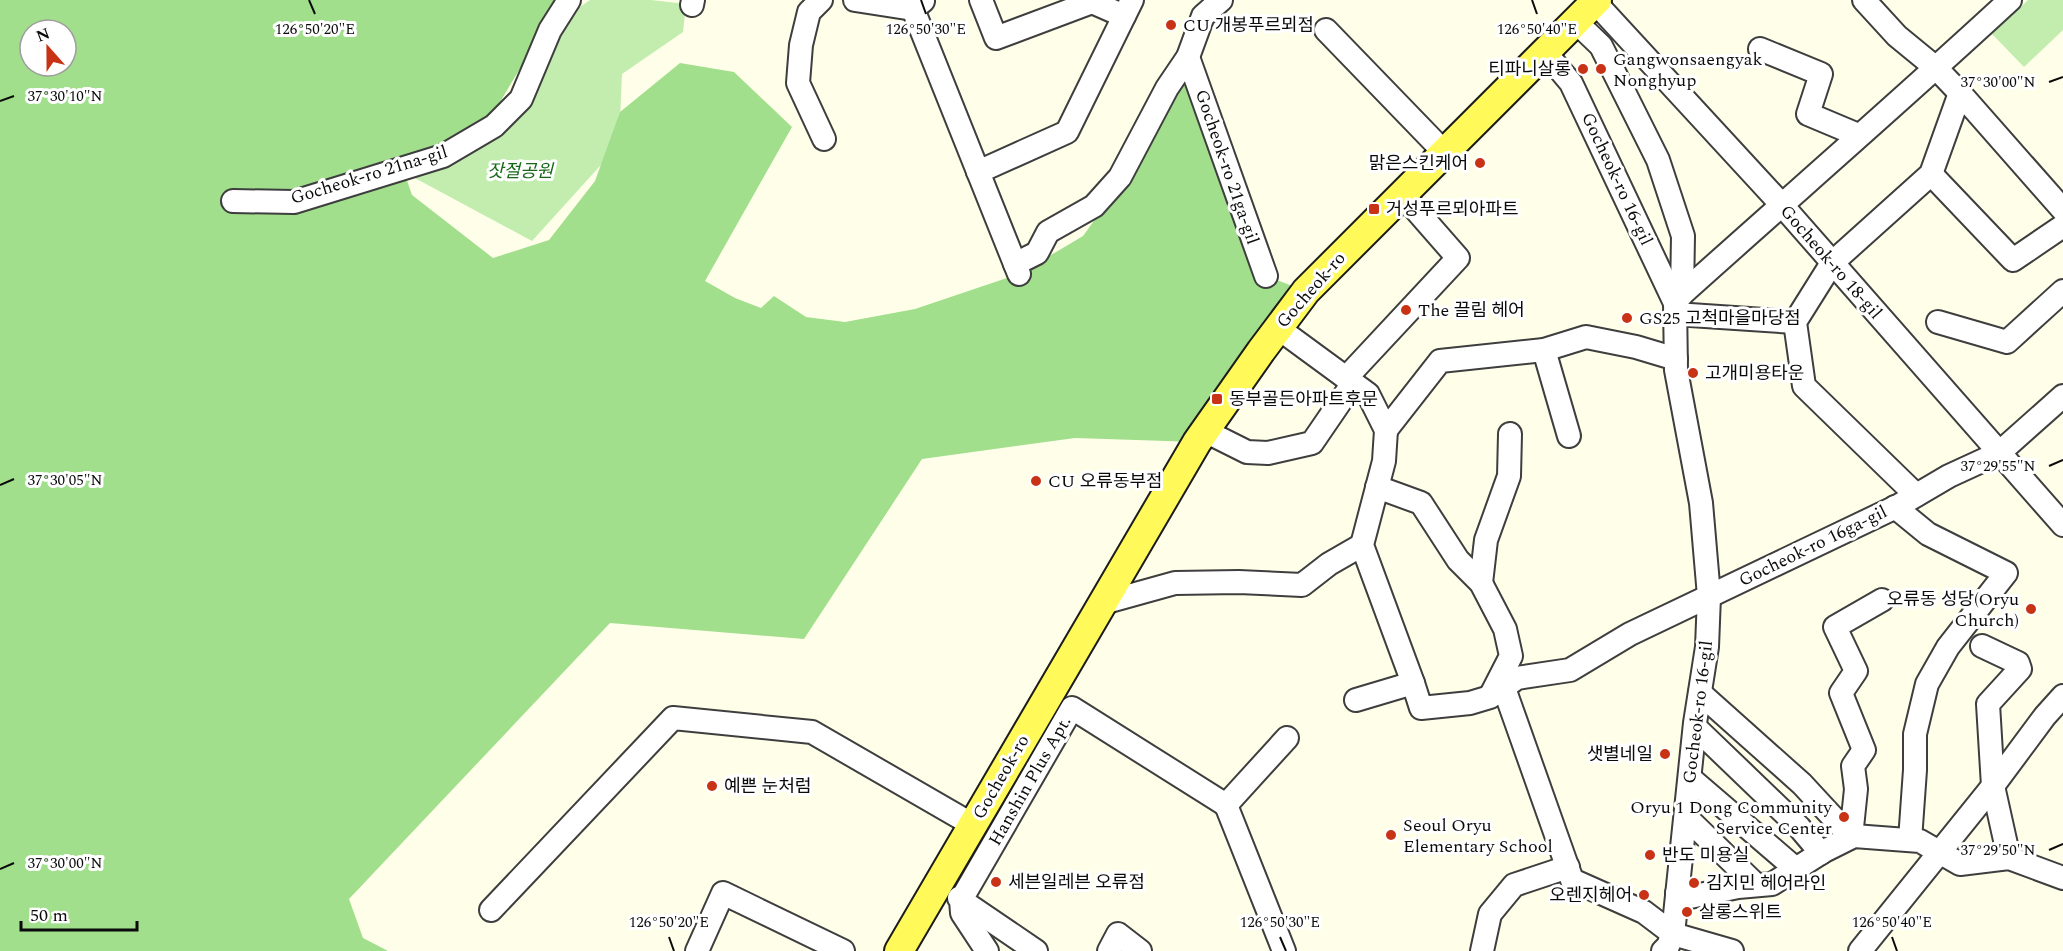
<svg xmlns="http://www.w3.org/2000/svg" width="2063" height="951" font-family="Spectral,'Noto Sans KR',serif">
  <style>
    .green { fill: #c2edaf }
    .forest { fill: #a1df8d; fill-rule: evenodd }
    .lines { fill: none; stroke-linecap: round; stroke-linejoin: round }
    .minor-casing { stroke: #3e3e3e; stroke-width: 26 }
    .major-casing { stroke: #1c1c1c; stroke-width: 32 }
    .minor { stroke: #fff; stroke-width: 22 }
    .major { stroke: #fffa59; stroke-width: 28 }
    .ticks { fill: none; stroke: #0b0b0b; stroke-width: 2 }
    .poi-dot { fill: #c83316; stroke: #fff; stroke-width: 2 }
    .labels { text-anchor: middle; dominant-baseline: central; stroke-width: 6; stroke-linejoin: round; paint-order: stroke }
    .poi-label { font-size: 18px; fill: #0b0b0b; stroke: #fff; text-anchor: start }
    .street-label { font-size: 18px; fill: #0b0b0b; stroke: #fff }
    .park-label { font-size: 18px; font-style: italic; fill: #166816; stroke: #fff }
    .ticks-label { font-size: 15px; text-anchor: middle; fill: #0b0b0b; stroke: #fff; stroke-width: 6; stroke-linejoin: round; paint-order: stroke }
  </style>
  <rect width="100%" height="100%" fill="#ffffe9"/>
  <!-- green -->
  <g class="green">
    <polygon points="590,0 651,0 686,4 683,32 622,74 619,145 532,241 400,170 538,85 554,25"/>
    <polygon points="2028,0 2063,0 2063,30 2024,67 1992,34"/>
  </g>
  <!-- forest -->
  <path class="forest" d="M0,0H558L555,10L491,117L403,169L412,195L493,258L549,240L595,181L620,112L680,63L734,72L792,127L705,281L735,298L761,308L774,296L806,317L845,322L915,309L1019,274L1083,236L1137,161L1188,57L1266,276L1306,291L1197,442L1075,438L922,459L804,639L610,623L349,899L363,938L388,951H0ZM30,30H66V66H30Z"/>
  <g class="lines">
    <defs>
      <g id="minor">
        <polyline points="821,0 809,12 801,45 798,83 824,139"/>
        <polyline points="855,0 913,9 923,1"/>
        <polyline points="981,0 996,38 1092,2 1124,16"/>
        <polyline points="1593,0 1781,204 2063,525"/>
        <polyline points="1864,0 1897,36 1936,68 1960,93 2063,210"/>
        <polyline points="692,5 693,0"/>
        <polyline points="913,9 1019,274"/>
        <polyline points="1575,21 1601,46 1658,160 1683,236 1682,294"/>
        <polyline points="1326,30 1444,152"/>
        <polyline points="1760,49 1821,74 1808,114 1858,135"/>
        <polyline points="1545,52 1571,83 1675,303 1676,370 1701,503 1709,596 1707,647 1695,723 1673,934 1668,946 1663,951"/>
        <polyline points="1188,57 1266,276"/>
        <polyline points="978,172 1067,132 1132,0"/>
        <polyline points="1931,174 2013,260 2063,226"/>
        <polyline points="233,201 294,202 443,156 494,126 521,99 550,30 569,0"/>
        <polyline points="1015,264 1037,253 1048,232 1094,206 1120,177 1167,88 1188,57 1203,16 1221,0"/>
        <path d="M1675,303L1682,294C1791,196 1902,100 2010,0"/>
        <polyline points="1675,314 1795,322"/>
        <polyline points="1938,322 2007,342 2063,291"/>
        <polyline points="1278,328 1368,394 1386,430 1384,461 1362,545 1413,683"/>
        <polyline points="1544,350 1569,436"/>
        <polyline points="1346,378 1458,258 1402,194"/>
        <polyline points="1386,430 1440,361 1544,350 1586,337 1636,347 1676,359"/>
        <polyline points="1205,431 1247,452 1268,453 1312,443 1353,383"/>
        <polyline points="1377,487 1421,503 1458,560 1481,583 1505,629 1511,656 1492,693"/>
        <polyline points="1916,495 1804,386 1795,322 1832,263 1931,174 1960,93"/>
        <polyline points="1895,507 1928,534 2006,573 1948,647 1927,684 1915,734 1915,770 1910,840"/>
        <polyline points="1481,583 1486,540 1509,476 1510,434"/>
        <polyline points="1103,603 1175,583 1239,582 1302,585 1329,564 1362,545"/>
        <polyline points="1982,646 2018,663 2020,669 1988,704 1993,786 2009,858"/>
        <polyline points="1504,688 1572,880 1644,912 1673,934 1732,951"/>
        <polyline points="1700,693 1802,784 1851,837"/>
        <polyline points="1356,700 1413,683 1421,708 1470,703 1490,697 1517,678 1570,670 1630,634 1898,506 1949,476 1999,453 2063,396"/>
        <polyline points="1695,727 1799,827 1821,853"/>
        <polyline points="1690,778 1796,869"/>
        <polyline points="1226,805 1284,951"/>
        <polyline points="1226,805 1287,738"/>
        <polyline points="1686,817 1756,885"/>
        <polyline points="1851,837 1856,789 1853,766 1864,750 1841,693 1856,671 1835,627 1882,600"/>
        <polyline points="1677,893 1690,897 1738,887 1772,884 1824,851 1854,836 1920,841 1960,864 2009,858 2063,878"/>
        <polyline points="959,898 961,900 962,913 987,951"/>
        <polyline points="491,910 673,718 812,732 973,825"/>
        <polyline points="697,951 723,893 843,951"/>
        <polyline points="1036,951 961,900 1072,708 1226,805"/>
        <polyline points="1109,951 1118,934 1140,951"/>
        <polyline points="1482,951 1490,914 1514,885 1568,867"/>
        <polyline points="1860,951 1993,786 2045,716 2063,696"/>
      </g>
      <polyline id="major" points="899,951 1197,442 1261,351 1306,291 1597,0"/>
    </defs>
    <!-- minor casing -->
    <use href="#minor" class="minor-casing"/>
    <!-- major casing -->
    <use href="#major" class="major-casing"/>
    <!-- minor -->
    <use href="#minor" class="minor"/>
    <!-- major -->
    <use href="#major" class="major"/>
  </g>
  <!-- ticks -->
  <path class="ticks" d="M309,0L315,14M921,0L926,14M1532,0L1537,14M2049,82L2063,77M0,101L14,96M2049,466L2063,460M0,485L14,479M2049,850L2063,844M0,869L14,863M669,937L674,951M1280,937L1286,951M1892,937L1897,951"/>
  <!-- markers -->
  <g class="poi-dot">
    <circle cx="1171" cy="25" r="6"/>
    <circle cx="1583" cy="69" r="6"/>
    <circle cx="1601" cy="69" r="6"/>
    <circle cx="1480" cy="163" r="6"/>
    <rect x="1368" y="203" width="12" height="12" rx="3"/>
    <circle cx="1406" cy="310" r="6"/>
    <circle cx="1627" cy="318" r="6"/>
    <circle cx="1693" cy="373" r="6"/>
    <rect x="1211" y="393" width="12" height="12" rx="3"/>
    <circle cx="1036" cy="481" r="6"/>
    <circle cx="2031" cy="609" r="6"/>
    <circle cx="1665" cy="754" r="6"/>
    <circle cx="712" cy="786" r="6"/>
    <circle cx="1844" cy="817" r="6"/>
    <circle cx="1391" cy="835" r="6"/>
    <circle cx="1650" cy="855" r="6"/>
    <circle cx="996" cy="882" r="6"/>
    <circle cx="1694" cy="883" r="6"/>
    <circle cx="1644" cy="895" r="6"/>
    <circle cx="1687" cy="912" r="6"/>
  </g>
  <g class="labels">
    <!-- poi labels -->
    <g class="poi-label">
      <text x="1183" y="25">CU 개봉푸르뫼점</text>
      <text x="1613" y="59">Gangwonsaengyak<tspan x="1613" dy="21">Nonghyup</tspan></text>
      <text x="1571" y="69" text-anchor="end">티파니살롱</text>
      <text x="1468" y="163" text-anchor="end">맑은스킨케어</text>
      <text x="1386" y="209">거성푸르뫼아파트</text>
      <text x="1418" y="310">The 끌림 헤어</text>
      <text x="1639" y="318">GS25 고척마을마당점</text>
      <text x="1705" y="373">고개미용타운</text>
      <text x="1229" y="399">동부골든아파트후문</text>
      <text x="1048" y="481">CU 오류동부점</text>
      <text x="2019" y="599" text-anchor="end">오류동 성당(Oryu<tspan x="2019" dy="21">Church)</tspan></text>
      <text x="1653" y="754" text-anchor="end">샛별네일</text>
      <text x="724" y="786">예쁜 눈처럼</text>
      <text x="1832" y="807" text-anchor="end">Oryu 1 Dong Community<tspan x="1832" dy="21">Service Center</tspan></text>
      <text x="1403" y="825">Seoul Oryu<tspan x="1403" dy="21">Elementary School</tspan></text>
      <text x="1662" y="855">반도 미용실</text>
      <text x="1008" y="882">세븐일레븐 오류점</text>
      <text x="1706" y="883">김지민 헤어라인</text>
      <text x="1632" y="895" text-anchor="end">오렌지헤어</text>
      <text x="1699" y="912">살롱스위트</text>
    </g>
    <!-- street labels -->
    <g class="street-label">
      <text transform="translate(1227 167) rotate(71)">Gocheok-ro 21ga-gil</text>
      <text transform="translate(369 175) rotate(-17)">Gocheok-ro 21na-gil</text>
      <text transform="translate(1617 179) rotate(65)">Gocheok-ro 16-gil</text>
      <text transform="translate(1831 262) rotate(49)">Gocheok-ro 18-gil</text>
      <text transform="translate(1311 290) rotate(-49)">Gocheok-ro</text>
      <text transform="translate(1813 546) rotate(-26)">Gocheok-ro 16ga-gil</text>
      <text transform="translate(1698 712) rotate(-83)">Gocheok-ro 16-gil</text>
      <text transform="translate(1001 777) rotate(-60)">Gocheok-ro</text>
      <text transform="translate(1030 781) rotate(-60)">Hanshin Plus Apt.</text>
    </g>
    <!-- park labels -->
    <g class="park-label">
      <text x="520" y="171">잣절공원</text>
    </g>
  </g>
  <g class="ticks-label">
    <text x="926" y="34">126°50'30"E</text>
    <text x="1537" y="34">126°50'40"E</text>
    <text x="315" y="34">126°50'20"E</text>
    <text x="1998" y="87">37°30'00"N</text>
    <text x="65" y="101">37°30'10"N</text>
    <text x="1998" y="471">37°29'55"N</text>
    <text x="65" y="485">37°30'05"N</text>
    <text x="1998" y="855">37°29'50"N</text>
    <text x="65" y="868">37°30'00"N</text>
    <text x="669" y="927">126°50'20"E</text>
    <text x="1280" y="927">126°50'30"E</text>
    <text x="1892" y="927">126°50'40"E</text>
  </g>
  <!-- north arrow -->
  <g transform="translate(48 48) rotate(339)"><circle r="28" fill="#ffffff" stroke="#9d9d9d" stroke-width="1.5"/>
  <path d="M0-4.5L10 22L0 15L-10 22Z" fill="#c83316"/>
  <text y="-9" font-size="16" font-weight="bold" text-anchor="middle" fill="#0b0b0b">N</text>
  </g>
  <!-- scale -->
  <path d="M21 921v9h116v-9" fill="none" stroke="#0b0b0b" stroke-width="3"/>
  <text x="30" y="921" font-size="18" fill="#0b0b0b" stroke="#ffffff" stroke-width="4.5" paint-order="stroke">50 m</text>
</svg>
